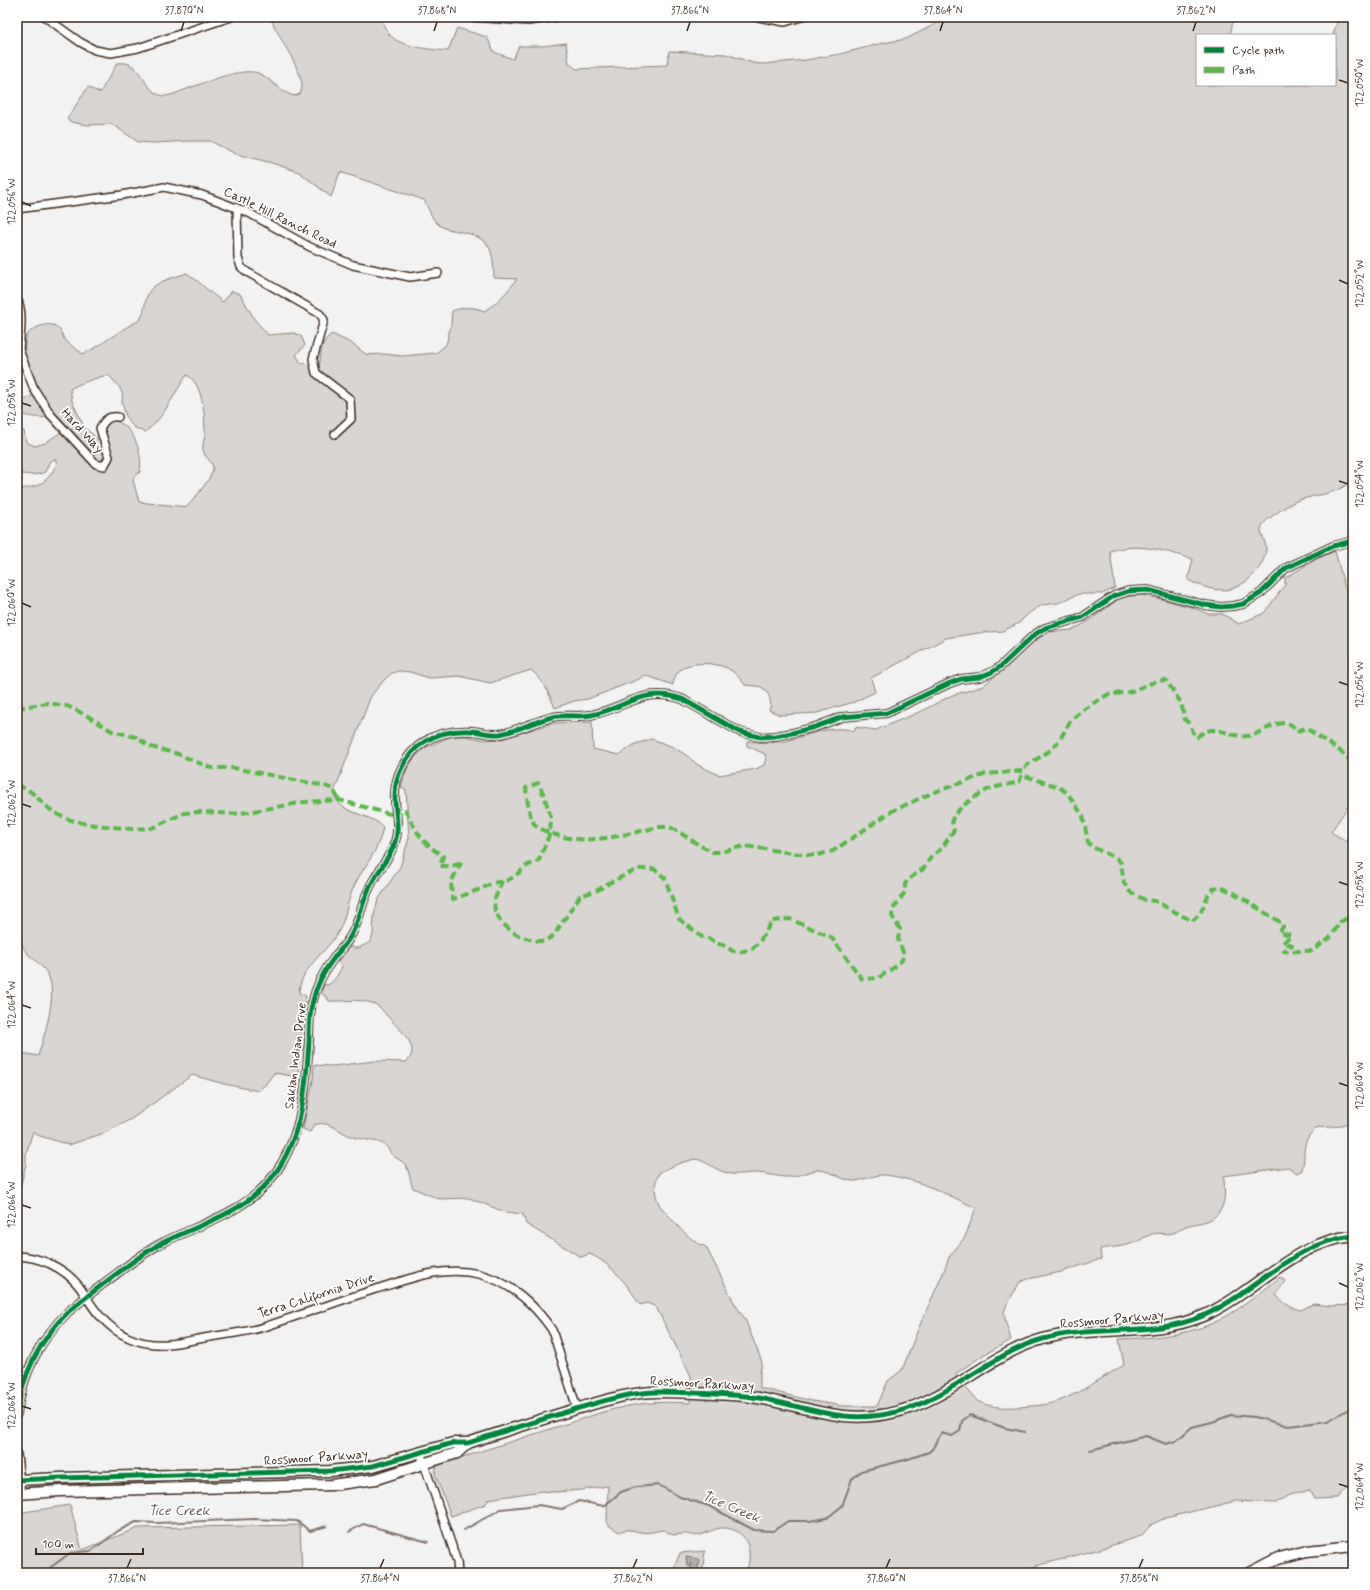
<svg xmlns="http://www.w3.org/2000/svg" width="1370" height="1590" font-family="Mynerve,sans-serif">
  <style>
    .green { fill: #d8d5d2; stroke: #8a8078; fill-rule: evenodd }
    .water { fill: #b2aba7; stroke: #827770 }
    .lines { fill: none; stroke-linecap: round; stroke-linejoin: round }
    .stream { stroke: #827770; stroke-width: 2 }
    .street-casing { stroke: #3b2a1e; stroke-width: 10 }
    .secondary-casing { stroke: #3b2a1e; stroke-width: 13 }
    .street { stroke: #fff; stroke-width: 7 }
    .secondary { stroke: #fff; stroke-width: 10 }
    .quiet { stroke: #58b947; stroke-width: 4; stroke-dasharray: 8 4; stroke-linecap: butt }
    .cycleway-casing { stroke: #fff; stroke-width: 8 }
    .cycleway { stroke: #00873e; stroke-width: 5 }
    .ticks { fill: none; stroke: #3b2a1e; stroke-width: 1.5 }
    .labels { text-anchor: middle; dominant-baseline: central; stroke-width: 3.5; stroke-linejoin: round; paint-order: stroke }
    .street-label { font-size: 13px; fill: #3b2a1e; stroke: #fff }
    .water-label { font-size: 14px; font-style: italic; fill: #65574e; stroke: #fff }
    .neatline { fill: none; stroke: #3b2a1e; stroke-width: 1.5 }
    .ticks-label { font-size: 10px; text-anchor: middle; fill: #3b2a1e }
  </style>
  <rect width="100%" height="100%" fill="#f3f2f2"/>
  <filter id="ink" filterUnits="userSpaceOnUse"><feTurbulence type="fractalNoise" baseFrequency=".025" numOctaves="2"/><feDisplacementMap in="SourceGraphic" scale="8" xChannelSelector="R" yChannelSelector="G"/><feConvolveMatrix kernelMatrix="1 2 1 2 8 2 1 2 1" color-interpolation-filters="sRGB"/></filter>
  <g filter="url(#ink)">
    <!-- green -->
    <g class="green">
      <path d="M270,17H380C383,23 385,29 389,34C400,48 431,49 448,51L457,28L487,37L494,52L513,59L519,46H543L566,43L569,63L576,69L667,65L669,51L726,54L753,63L762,64L806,60L840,54L883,43L906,39L949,17H1234L1230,35H1197V85H1335V35H1333L1339,17H1353V480C1350,482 1347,485 1343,487C1329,496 1309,495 1294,502C1286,506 1278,512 1271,517C1252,531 1266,534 1266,549C1265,569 1242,590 1223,590C1210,590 1198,585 1188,580L1193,559C1165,551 1139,542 1110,551L1115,588L1102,594H1079L1058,603L1042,605L1029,613L1019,623L1003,631L978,633L946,638L871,678L875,692L854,702L817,713L780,715L769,710C773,703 769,691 761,687C756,685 750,686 745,685C741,680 737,674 732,671C722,663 696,661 684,667C677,671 674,678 673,685L644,675L639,679L588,699L574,701L555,708C549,693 544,681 531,670L490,683L459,676L429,678L410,672L400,671L392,673L385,679L371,696L334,792C337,815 369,812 383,827C379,853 361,868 352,891C346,906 345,924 335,937C324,953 299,971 299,993L306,996L302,1016L298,1077L274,1073L265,1085L258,1091L224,1084L192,1075L133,1118L107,1132L69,1145L37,1135L33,1131L26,1154V1164L20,1188L17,1191V1052L38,1056C44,1036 58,995 48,975C44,967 36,961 29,955C24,950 20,940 17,934V489C38,488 48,483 57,463L55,459L50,461L45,472C36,476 27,475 17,473V428L24,431L26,442L35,446L45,443L61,432C51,409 39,423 21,413L20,404L27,398L39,393C32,375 11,336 38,327C42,325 49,324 53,325C62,328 61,336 66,341C71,346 78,350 83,354C103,345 120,329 140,320C145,311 144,305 147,296C152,281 174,278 187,273C200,282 210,293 223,302L232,291L240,294L255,320L268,335L294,333L301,336L305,345L296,355L301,363L311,364L320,363C321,351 321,341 332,334L351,343L367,355L383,354L402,356L436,353L446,345L451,325L452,311C463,307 473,306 484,311C498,303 507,292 517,279L494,278C493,247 491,238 458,231C452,230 443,229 438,224C432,220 428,207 424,200L340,172L331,197L299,172L272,163L236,154L210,141H189L154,143L138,142L112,124L87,125L71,122L67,119L88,87L100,93L117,63C120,63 125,62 129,64C144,71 146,94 164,96C170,96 179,92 184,90C202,84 240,67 258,73C266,76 271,82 278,87C282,91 288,94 294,96L300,94C301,91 302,88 302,85C300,66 278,37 270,17ZM108,375C113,380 120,386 122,393C123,395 122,399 122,402C126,418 128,427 145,432C165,418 173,394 187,375C204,385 205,418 205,435C204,441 201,447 204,453C206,459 213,461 213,469C212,478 193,500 187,507L139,502L133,480L135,476L140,472C143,453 134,425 113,420L108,422L103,429L106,437L99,440L84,427L72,401L70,389C75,385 101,376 108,375Z"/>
      <path d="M1335,551L1348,600L1353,610V767C1349,775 1354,782 1353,791C1352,805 1338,820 1331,832L1353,845V1121C1345,1125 1326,1129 1318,1127C1299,1141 1307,1151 1302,1170L1297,1173L1288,1167L1224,1176C1224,1188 1227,1202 1219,1212C1210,1224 1198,1222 1186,1226C1182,1227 1178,1232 1173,1233C1166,1235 1160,1232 1152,1234C1146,1236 1141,1240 1136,1242C1124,1247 1112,1247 1100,1249L1101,1259L1061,1272L1028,1279L1020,1282L1007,1304L1004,1312L1006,1323L1011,1340L985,1354L955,1374L977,1401C989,1407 1002,1408 1016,1407C1030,1406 1045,1406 1059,1401C1082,1392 1103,1377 1124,1365L1119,1339C1150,1338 1181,1336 1211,1324C1236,1313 1259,1294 1280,1277L1285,1281L1276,1295C1283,1303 1291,1308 1301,1310L1313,1304L1331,1306L1353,1305V1487L1346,1488L1337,1498L1315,1499L1310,1490L1290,1495L1276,1503L1236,1501L1165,1518L1151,1525L1141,1536L1100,1549L1036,1566L1015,1573H746C754,1552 748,1527 721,1528C713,1529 707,1533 700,1535C693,1537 688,1533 682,1534C679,1534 676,1535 673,1535L664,1530C659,1530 656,1532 651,1532C640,1535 630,1526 619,1532L607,1524L608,1486L582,1490L555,1492L542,1491L488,1499L486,1504L451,1516L435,1474L436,1468L438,1465L603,1412C635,1403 657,1401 690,1403L691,1376L656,1307L647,1303L640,1305C628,1285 612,1264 590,1254L581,1257L526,1224L523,1214L505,1212L469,1198L439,1199L413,1188C410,1181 409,1167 403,1162C400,1160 396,1158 393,1156C388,1151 388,1145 381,1143C370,1139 358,1140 348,1135C337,1130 328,1120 314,1125L310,1132L303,1129L313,1080L314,1065L333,1066L375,1061L406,1062C423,1048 399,1029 390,1019C383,1012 381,1006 372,1003C357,998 343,1002 329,1001L326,996L321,993L324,984L327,985C335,982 338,974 342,967L338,962L351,946L354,948H359L370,942L373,935L374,915L378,900L400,867L409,838L406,790L401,787L407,769L415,757L425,748L442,740L453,736H465L485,740L501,739L553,723L592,722L593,749L619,755L635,744L652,739L673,747L686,755L698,765L719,775L756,769L764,765L766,758L765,754L747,746V741C759,742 772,744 785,741C808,736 830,724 855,731V727L876,730L922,711L950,696L983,686L1034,641L1049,632L1072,630L1089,621L1121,597L1142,595L1165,600L1194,608L1208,614H1223L1239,624L1264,613L1285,585V578L1318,558ZM695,1159C708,1161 717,1172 731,1174C739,1175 747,1173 755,1173C767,1173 780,1178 791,1177C800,1176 809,1171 818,1170C830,1170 841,1180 853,1181C860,1182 874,1174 885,1175C919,1179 946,1194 976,1208L965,1237L949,1257L944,1271L919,1327L902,1370L888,1381L877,1406H843L812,1401L760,1388V1373L762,1362L745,1319L735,1304L706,1247C686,1239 674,1221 660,1206C654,1194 653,1183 660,1172L680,1163Z"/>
      <polygon points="70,1505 82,1550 138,1528 300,1525 302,1573 17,1573 17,1513"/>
      <polygon points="705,1551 702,1573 672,1573 680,1553"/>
    </g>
    <!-- water -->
    <polygon class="water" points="686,1557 699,1559 698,1573 690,1573 691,1563 690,1566 687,1566"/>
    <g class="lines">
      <!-- stream -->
      <g class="stream">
        <polyline points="1090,1450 1146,1436 1166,1444 1176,1441 1192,1427 1212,1422 1231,1415 1255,1417 1288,1426 1328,1421 1347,1410 1353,1410"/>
        <polyline points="464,1530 501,1509 538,1505 562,1509 579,1501 604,1506 621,1492 636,1487 659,1485 680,1497 709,1506 754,1530 773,1531 788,1521 809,1521 827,1518 842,1506 852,1479 861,1471 905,1460 929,1452 935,1446 941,1433 952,1436 960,1431 962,1421 970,1415 1005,1428 1025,1432"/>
        <polyline points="349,1532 363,1524 428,1542"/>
        <polyline points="43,1573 70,1553 91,1551 118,1531 136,1522 157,1523 254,1519 297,1521 310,1531 327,1526"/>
      </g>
      <defs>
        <g id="street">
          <polyline points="45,17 80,42 95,50 111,53 138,48 231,17"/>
          <polyline points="471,17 528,21 556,17"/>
          <polyline points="758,17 785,22 801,17"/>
          <polyline points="237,208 238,258 241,267 247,272 320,314 324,320 313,359 316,373 350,399 351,419 335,434"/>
          <polyline points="17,209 122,195 164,187 202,195 247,212 310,247 353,265 410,277 438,273"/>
          <path d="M17,299C24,311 20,336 19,350L17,352"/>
          <path d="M19,350L34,389L51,415L96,464L104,466L109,457L100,428C105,420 108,416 118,417"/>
          <path d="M17,1256C40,1257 63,1267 78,1285C86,1295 92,1308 101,1317C119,1337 141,1346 168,1344C182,1343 196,1339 210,1337C228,1334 247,1332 264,1327C301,1315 338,1301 376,1289C409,1279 443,1265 479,1274C510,1282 534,1304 552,1330L577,1408"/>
          <path d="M17,1414C22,1375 40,1339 68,1312C79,1302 92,1293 103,1284C122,1270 141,1254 162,1243C202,1223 247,1212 274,1175C302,1137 306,1088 309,1042C309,1029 309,1016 312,1004C316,985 325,969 336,955C341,949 346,944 350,937C359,923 361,906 368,891C375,874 389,860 395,842C400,827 395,814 395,798C394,776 406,754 424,742C438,733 456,730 472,731C482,732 490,735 500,734C511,732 521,728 531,724C540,721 549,717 558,716C569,715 580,717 591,715C626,708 643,686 682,699L740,732L760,737L775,736L792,733L815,727L842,717L887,713L950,683L961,679L980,677L992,672L1000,667L1034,635L1045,628L1083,617L1114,596L1129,591L1148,590L1205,605L1221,607L1233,606L1243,604L1261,593L1286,568L1333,546L1353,541"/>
          <polyline points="420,1452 452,1546 457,1562 458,1573"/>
          <polyline points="17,1454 21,1494"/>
        </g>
        <g id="secondary">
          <path d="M17,1480L60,1478L330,1471L373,1466L453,1443H468C504,1431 540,1420 576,1409C603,1401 630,1392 658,1392C677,1392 696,1393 715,1394C727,1395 740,1395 752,1397C805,1405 841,1426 896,1412C950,1399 989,1354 1043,1339C1096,1324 1154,1338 1205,1315C1256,1292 1293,1242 1353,1236"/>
          <polyline points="17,1494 60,1491 331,1485 376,1479 457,1453 468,1443"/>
          <polyline points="1249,1573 1278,1558 1307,1551 1353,1546"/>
        </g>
      </defs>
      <!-- street casing -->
      <use href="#street" class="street-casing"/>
      <!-- secondary casing -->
      <use href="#secondary" class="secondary-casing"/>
      <!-- street -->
      <use href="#street" class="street"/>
      <!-- secondary -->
      <use href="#secondary" class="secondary"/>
      <!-- quiet -->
      <g class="quiet">
        <polyline points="17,708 47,703 67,706 86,715 112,731 136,737 151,747 178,754 211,768 234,768 325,786 333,789 339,800"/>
        <path d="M17,786L22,787L31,792L53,812L67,819L87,824L132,829L152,828L184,813L200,812L232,814L248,812L305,802L339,800L397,816L405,810C416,831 421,842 443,856L440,866H453L462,861L451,882L452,897L453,899L481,889L492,883L506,881L514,877L528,865L535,863L539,860L550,833L551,818L544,795L538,783L526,788C527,798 529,819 536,826C541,830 550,833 556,835C590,846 625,834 659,827H668L676,830L699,845L713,852H721L744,846L807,855H818L833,851L892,811L932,793L986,774L1023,771L1027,765L1048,752L1059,741L1071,720L1083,710L1107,695L1129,692L1157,681L1166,680L1181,703L1185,720C1194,726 1190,732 1197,737C1213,723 1224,734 1241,736C1258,738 1269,723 1285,723C1291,723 1294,727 1297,731L1306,728L1340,751L1353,763"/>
        <path d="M502,881L494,901L495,911L501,922L510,930L519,936L536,941H545L554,935L580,896L598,890L609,883L638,869H654L665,878L679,919L702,937H707L715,943L723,945L733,951L740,952L752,949L760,941L772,921L790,919L831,937L862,979L879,978C888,969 900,968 904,955L898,939L900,929L892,916L893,909L905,892V884L909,879L923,869L932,856L942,848L954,830C954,827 952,823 952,821C953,810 982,791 992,788C1001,786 1010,784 1019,782L1022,775L1059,787L1068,794L1083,816L1088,842L1092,847L1116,858L1121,863L1124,883L1130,892L1145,900L1155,901L1192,921L1200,914L1209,893L1213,889L1220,887L1234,893L1283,924V927L1279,932L1291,935L1283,943L1292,945L1284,951C1294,952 1303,950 1312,951L1330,938L1340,922L1352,916L1353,917"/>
      </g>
      <defs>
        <g id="cycleway">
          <path d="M17,1414C22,1375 40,1339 68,1312C79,1302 92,1293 103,1284C122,1270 141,1254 162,1243C202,1223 247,1212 274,1175C302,1137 306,1088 309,1042C309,1029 309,1016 312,1004C316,985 325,969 336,955C341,949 346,944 350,937C359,923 361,906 368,891C375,874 389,860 395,842C400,827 395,814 395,798C394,776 406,754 424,742C438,733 456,730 472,731C482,732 490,735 500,734C511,732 521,728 531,724C540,721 549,717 558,716C569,715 580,717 591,715C626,708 643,686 682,699L740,732L760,737L775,736L792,733L815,727L842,717L887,713L950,683L961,679L980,677L992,672L1000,667L1034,635L1045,628L1083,617L1114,596L1129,591L1148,590L1205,605L1221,607L1233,606L1243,604L1261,593L1286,568L1333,546L1353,541"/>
          <path d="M17,1480L60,1478L330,1471L373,1466L453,1443H468C504,1431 540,1420 576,1409C603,1401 630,1392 658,1392C677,1392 696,1393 715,1394C727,1395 740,1395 752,1397C805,1405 841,1426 896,1412C950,1399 989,1354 1043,1339C1096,1324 1154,1338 1205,1315C1256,1292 1293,1242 1353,1236"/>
        </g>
      </defs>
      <!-- cycleway casing -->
      <use href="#cycleway" class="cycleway-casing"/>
      <!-- cycleway -->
      <use href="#cycleway" class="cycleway"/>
    </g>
  </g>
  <!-- ticks -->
  <path class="ticks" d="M181,31L184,22M434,31L437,22M687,31L690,22M940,31L943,22M1193,31L1196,22M1339,80L1348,83M22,202L31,206M1339,280L1348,284M22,403L31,406M1339,481L1348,484M22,603L31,607M1339,682L1348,685M22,804L31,807M1339,882L1348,885M22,1005L31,1008M1339,1083L1348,1086M22,1205L31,1208M1339,1283L1348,1287M22,1406L31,1409M1339,1484L1348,1487M127,1568L131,1559M380,1568L384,1559M633,1568L637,1559M886,1568L890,1559M1139,1568L1143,1559"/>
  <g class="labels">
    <!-- street labels -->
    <g class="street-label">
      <text transform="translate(280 218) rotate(26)">Castle Hill Ranch Road</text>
      <text transform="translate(82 431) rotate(47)">Hard Way</text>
      <text transform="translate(296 1056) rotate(-83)">Saklan Indian Drive</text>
      <text transform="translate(316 1296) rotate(-18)">Terra California Drive</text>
      <text transform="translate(1112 1320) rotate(-5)">Rossmoor Parkway</text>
      <text transform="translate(702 1384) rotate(3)">Rossmoor Parkway</text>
      <text transform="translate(316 1458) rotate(-4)">Rossmoor Parkway</text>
    </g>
    <!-- water labels -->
    <g class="water-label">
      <text transform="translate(731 1507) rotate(23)">Tice Creek</text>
      <text x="179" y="1511">Tice Creek</text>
    </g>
  </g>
  <!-- margin -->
  <rect width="1370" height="1590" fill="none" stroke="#fff" stroke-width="44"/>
  <!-- legend -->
  <rect x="1196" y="34" width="140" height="52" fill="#ffffff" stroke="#b1aaa5"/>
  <rect x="1204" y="47" width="20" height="6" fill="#00873e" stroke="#b1aaa5"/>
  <text x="1232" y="54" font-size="12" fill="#3b2a1e">Cycle path</text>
  <rect x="1204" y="67" width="20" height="6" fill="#58b947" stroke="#b1aaa5"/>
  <text x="1232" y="74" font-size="12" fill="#3b2a1e">Path</text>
  <!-- scale -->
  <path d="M36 1548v6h107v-6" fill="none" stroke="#3b2a1e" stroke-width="2"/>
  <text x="42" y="1548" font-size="12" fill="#3b2a1e" stroke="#ffffff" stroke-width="3" paint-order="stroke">100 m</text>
  <rect x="22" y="22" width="1326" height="1546" class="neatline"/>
  <g class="ticks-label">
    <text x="184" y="14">37.870°N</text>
    <text x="437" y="14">37.868°N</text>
    <text x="690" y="14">37.866°N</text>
    <text x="943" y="14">37.864°N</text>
    <text x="1196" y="14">37.862°N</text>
    <text transform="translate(1359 83) rotate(-90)" y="4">122.050°W</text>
    <text transform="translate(11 202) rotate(-90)" y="4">122.056°W</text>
    <text transform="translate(1359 284) rotate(-90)" y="4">122.052°W</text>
    <text transform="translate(11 403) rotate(-90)" y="4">122.058°W</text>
    <text transform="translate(1359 484) rotate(-90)" y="4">122.054°W</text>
    <text transform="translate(11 603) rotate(-90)" y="4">122.060°W</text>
    <text transform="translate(1359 685) rotate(-90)" y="4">122.056°W</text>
    <text transform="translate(11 804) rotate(-90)" y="4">122.062°W</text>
    <text transform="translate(1359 885) rotate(-90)" y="4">122.058°W</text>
    <text transform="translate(11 1005) rotate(-90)" y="4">122.064°W</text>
    <text transform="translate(1359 1086) rotate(-90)" y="4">122.060°W</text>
    <text transform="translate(11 1205) rotate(-90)" y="4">122.066°W</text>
    <text transform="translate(1359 1287) rotate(-90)" y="4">122.062°W</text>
    <text transform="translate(11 1406) rotate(-90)" y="4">122.068°W</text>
    <text transform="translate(1359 1487) rotate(-90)" y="4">122.064°W</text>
    <text x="127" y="1582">37.866°N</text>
    <text x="380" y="1582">37.864°N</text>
    <text x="633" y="1582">37.862°N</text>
    <text x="886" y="1582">37.860°N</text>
    <text x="1139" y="1582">37.858°N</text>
  </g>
</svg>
